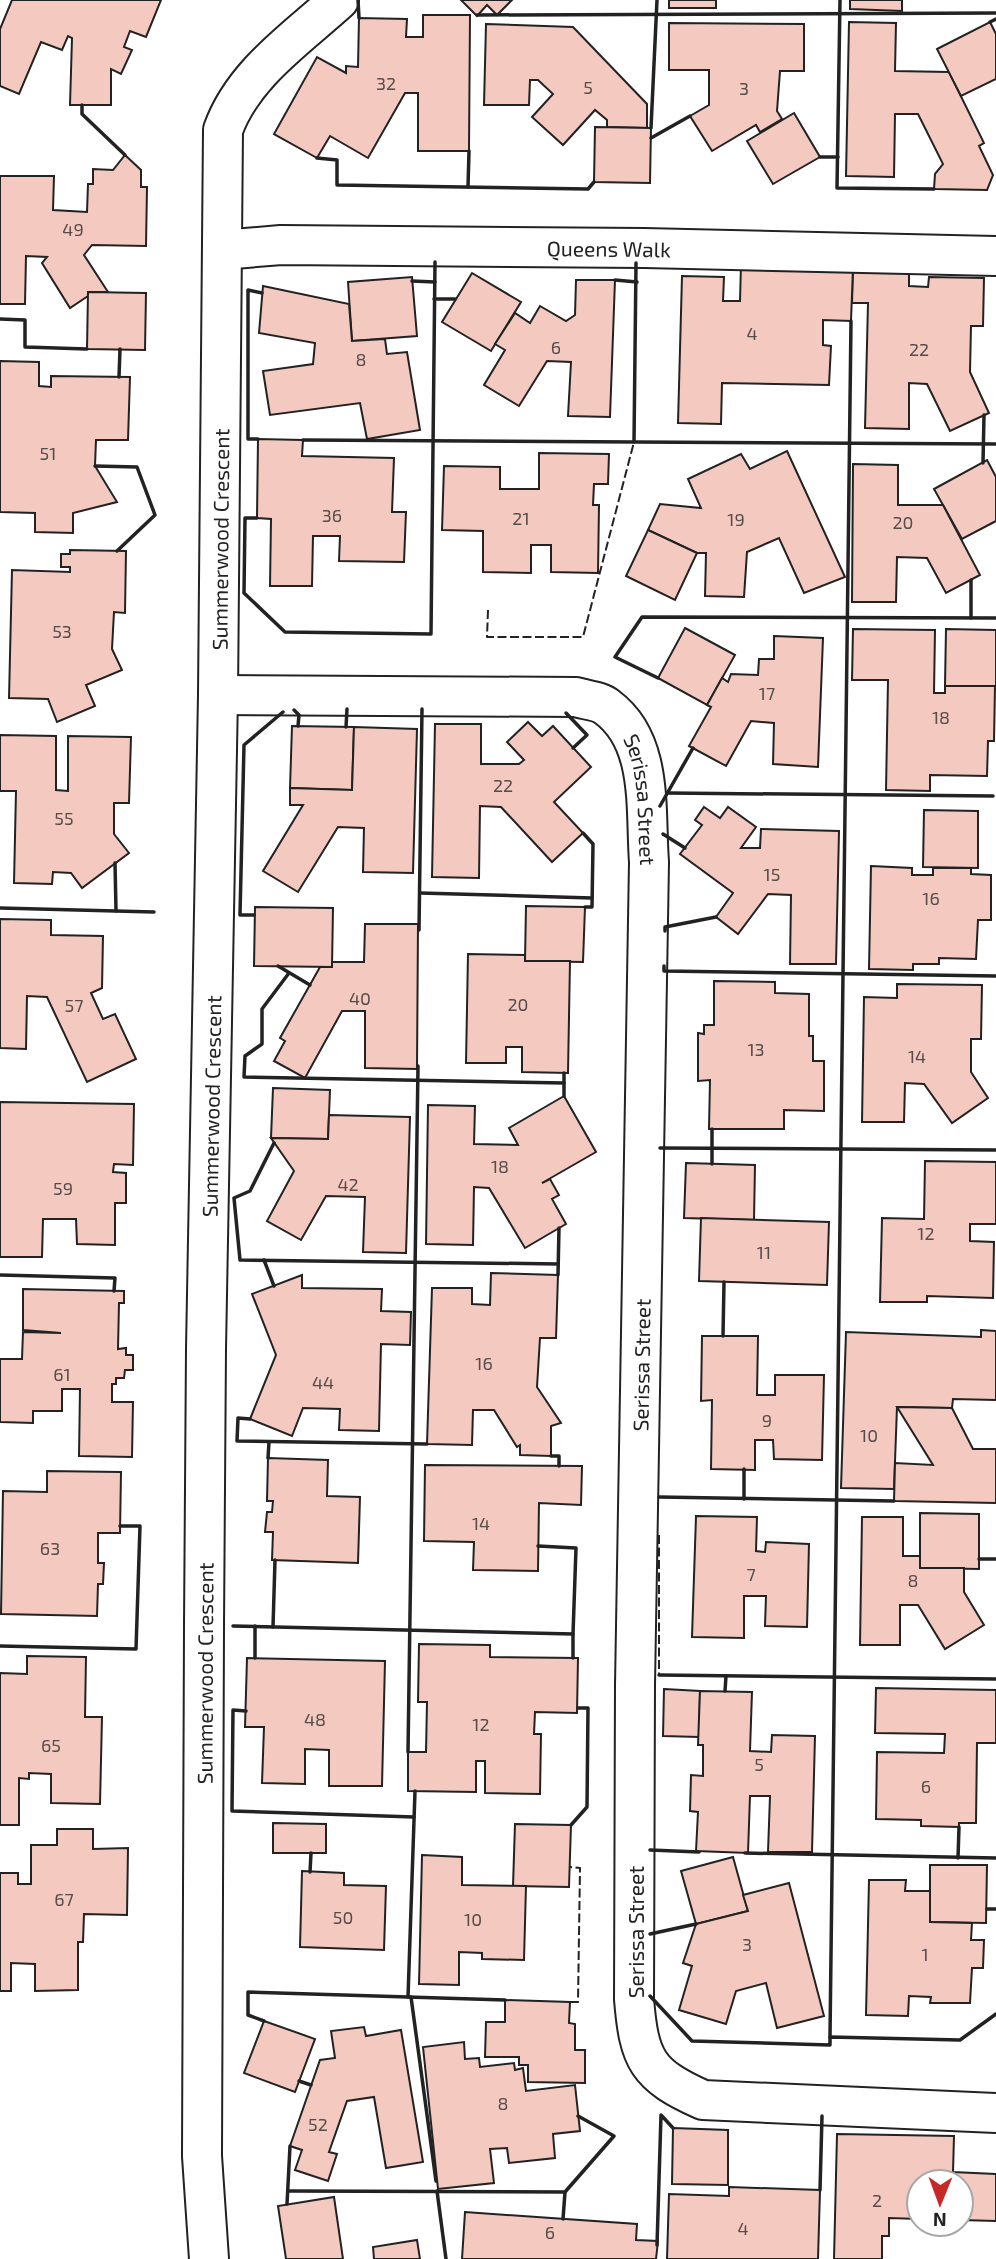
<svg xmlns="http://www.w3.org/2000/svg" width="996" height="2259" font-family="'Exo 2',sans-serif">
  <style>
    .building { fill: #f3c9c0; stroke: #222; stroke-width: 2 }
    .lines { fill: none; stroke-linecap: round; stroke-linejoin: round }
    .street-casing { stroke: #222; stroke-width: 42 }
    .street { stroke: #fff; stroke-width: 38 }
    .fence { stroke: #222; stroke-width: 2; stroke-dasharray: 9 3.5; stroke-linecap: butt }
    .wall { stroke: #222; stroke-width: 3.5 }
    .labels { text-anchor: middle; dominant-baseline: central; stroke-width: 5; stroke-linejoin: round; paint-order: stroke }
    .number-label { font-size: 18px; fill: #564c4a }
    .street-label { font-size: 21px; fill: #222; stroke: #fff }
  </style>
  <rect width="100%" height="100%" fill="#fff"/>
  <!-- building -->
  <g class="building">
    <polygon points="12,0 161,0 146,37 130,31 124,47 132,50 121,74 111,69 111,105 70,105 72,38 68,36 62,50 41,42 19,94 0,86 0,29"/>
    <polygon points="461,0 512,0 497,15 487,5 477,16"/>
    <rect x="669" y="0" width="47" height="8"/>
    <polygon points="850,0 902,0 902,11 850,9"/>
    <polygon points="423,15 470,15 469,151 418,151 418,93 405,93 368,158 330,136 317,158 274,134 317,57 346,73 346,66 358,67 359,18 407,19 406,37 423,37"/>
    <polygon points="849,22 896,23 895,71 949,72 984,143 979,146 993,175 987,190 934,189 935,174 943,164 918,114 895,114 894,177 846,176"/>
    <polygon points="990,22 996,34 996,79 961,96 937,49"/>
    <polygon points="669,23 804,24 804,71 780,71 777,111 782,119 760,132 756,125 712,151 690,116 709,105 709,70 669,70"/>
    <polygon points="486,24 573,27 647,104 647,128 607,127 607,120 595,110 563,145 532,117 553,94 538,80 530,80 529,105 484,105"/>
    <polygon points="794,113 820,157 773,184 747,141"/>
    <polygon points="595,127 651,128 650,183 594,182"/>
    <polygon points="125,155 141,170 141,187 147,187 146,246 92,245 84,255 108,292 88,292 88,296 70,308 42,263 47,257 26,256 25,304 0,304 0,176 54,176 53,210 87,212 88,184 93,184 93,169 113,170"/>
    <polygon points="909,263 909,286 928,287 929,277 984,278 983,326 971,326 970,372 989,413 950,431 927,384 909,383 909,429 865,428 868,303 852,303 853,267"/>
    <polygon points="741,264 853,267 851,321 823,320 823,345 831,346 829,385 722,383 721,424 678,423 682,276 724,277 723,301 740,301"/>
    <polygon points="472,273 521,302 491,351 442,322"/>
    <polygon points="412,277 417,336 352,341 348,282"/>
    <polygon points="576,280 615,280 610,417 568,416 571,362 547,361 519,406 484,385 505,350 495,344 515,313 530,323 540,306 566,321 575,315"/>
    <polygon points="263,286 349,304 352,341 385,339 387,354 407,352 420,430 367,439 360,403 270,415 263,371 313,364 315,343 259,333"/>
    <polygon points="88,292 146,293 145,350 87,349"/>
    <polygon points="0,361 39,362 39,386 51,387 51,376 130,377 128,440 96,440 95,466 117,502 73,513 73,533 35,532 35,513 0,512"/>
    <polygon points="258,439 303,440 302,456 394,458 392,512 406,512 404,562 339,561 340,536 313,536 312,586 270,586 271,519 257,518"/>
    <polygon points="787,451 845,577 804,593 779,538 747,552 744,597 705,596 706,553 697,553 648,530 660,504 701,508 688,479 741,454 750,469"/>
    <polygon points="539,453 609,454 608,484 594,484 593,505 599,505 598,573 551,572 551,545 531,545 531,573 483,572 483,531 442,530 444,466 500,467 500,489 539,489"/>
    <polygon points="987,460 996,477 996,521 962,539 934,489"/>
    <polygon points="853,464 898,465 898,505 943,505 980,575 946,593 927,558 897,557 896,602 852,602"/>
    <polygon points="648,530 697,553 675,600 626,576"/>
    <polygon points="70,550 126,551 125,613 114,612 112,649 122,670 86,685 95,706 57,722 48,699 9,698 12,570 70,572 70,567 61,567 61,554 70,554"/>
    <polygon points="685,628 735,655 707,705 658,678"/>
    <polygon points="853,629 935,630 934,693 945,693 945,686 995,686 994,741 988,741 987,776 930,775 930,791 886,790 888,680 852,680"/>
    <polygon points="946,629 996,630 996,686 945,686"/>
    <polygon points="774,636 823,638 818,767 773,764 774,723 751,721 726,766 689,746 711,707 707,705 722,678 728,682 731,674 758,675 759,659 774,659"/>
    <polygon points="528,722 542,736 553,726 591,767 554,802 583,833 552,862 501,807 480,806 479,878 432,877 435,724 481,724 481,764 519,764 524,760 507,742"/>
    <polygon points="292,726 354,727 352,790 290,788"/>
    <polygon points="354,727 417,729 413,873 363,872 364,828 338,827 298,892 263,871 303,805 290,805 290,788 352,790"/>
    <polygon points="0,735 56,736 56,790 68,791 68,736 131,737 129,803 114,803 114,834 129,853 82,888 71,873 53,872 52,884 14,883 16,791 0,791"/>
    <polygon points="704,807 720,818 728,807 756,827 741,848 760,848 761,829 839,831 836,964 790,964 791,895 768,894 738,934 716,917 733,893 680,854 702,825 695,820"/>
    <polygon points="924,810 978,811 978,868 923,867"/>
    <polygon points="871,866 912,868 912,875 933,875 933,868 971,868 971,874 991,875 991,920 978,920 976,959 939,958 939,964 913,964 913,970 869,969"/>
    <polygon points="526,906 585,907 583,962 525,961"/>
    <polygon points="255,907 333,908 332,967 254,966"/>
    <polygon points="0,919 51,920 51,935 103,936 102,988 91,993 103,1019 115,1014 136,1059 87,1082 47,997 27,996 26,1049 0,1048"/>
    <polygon points="365,924 418,924 417,1069 365,1068 365,1011 342,1011 305,1078 274,1061 285,1041 280,1038 320,967 332,967 332,962 364,962"/>
    <polygon points="468,954 525,955 525,961 570,961 568,1073 522,1072 522,1047 506,1047 506,1063 466,1063"/>
    <polygon points="714,981 775,982 775,993 809,994 809,1036 813,1036 813,1061 824,1061 824,1111 784,1110 784,1129 709,1129 710,1080 698,1081 698,1033 704,1034 704,1025 714,1025"/>
    <polygon points="897,984 982,985 981,1039 971,1039 971,1072 988,1098 952,1123 924,1084 905,1083 904,1122 862,1122 864,997 897,998"/>
    <polygon points="273,1088 330,1090 328,1139 271,1138"/>
    <polygon points="564,1096 596,1152 542,1183 550,1179 559,1195 552,1199 566,1224 525,1248 489,1188 474,1187 473,1245 426,1244 428,1105 475,1106 474,1144 518,1145 509,1128"/>
    <polygon points="0,1102 134,1104 133,1165 114,1164 113,1172 126,1173 126,1203 115,1203 115,1245 77,1244 76,1219 43,1219 42,1257 0,1257"/>
    <polygon points="329,1115 410,1117 406,1253 363,1252 365,1197 326,1196 301,1240 267,1221 294,1171 271,1138 328,1139"/>
    <polygon points="925,1161 996,1162 996,1224 970,1224 970,1241 994,1242 993,1298 927,1296 927,1302 880,1302 882,1218 924,1219"/>
    <polygon points="686,1163 755,1165 754,1220 684,1218"/>
    <polygon points="701,1218 829,1222 827,1285 699,1281"/>
    <polygon points="491,1273 558,1275 556,1338 540,1338 537,1387 561,1423 551,1426 551,1456 520,1455 520,1445 517,1447 494,1410 473,1410 472,1445 427,1444 432,1288 472,1288 472,1304 490,1305"/>
    <polygon points="302,1275 302,1288 382,1289 381,1311 411,1312 410,1345 381,1344 379,1431 339,1430 340,1409 303,1408 292,1436 250,1419 276,1355 252,1294"/>
    <polygon points="23,1289 124,1291 124,1303 119,1303 118,1349 126,1348 126,1355 133,1355 133,1370 125,1370 124,1378 116,1378 116,1384 112,1384 112,1402 133,1402 132,1457 79,1456 80,1389 62,1389 62,1411 33,1411 33,1423 0,1422 0,1359 22,1359 23,1332 61,1333 23,1330"/>
    <polygon points="981,1330 996,1331 996,1400 953,1399 952,1408 897,1407 894,1489 841,1488 846,1332 981,1337"/>
    <polygon points="702,1336 758,1336 757,1395 775,1395 775,1375 824,1375 822,1460 774,1459 773,1440 755,1440 755,1470 711,1469 712,1400 701,1401"/>
    <polygon points="897,1407 952,1408 973,1449 996,1449 996,1503 894,1501 895,1463 933,1465"/>
    <polygon points="268,1458 328,1460 327,1496 360,1497 358,1563 272,1560 273,1532 265,1532 267,1512 272,1512 273,1501 267,1501"/>
    <polygon points="425,1465 582,1466 581,1505 539,1503 538,1571 473,1570 474,1542 424,1541"/>
    <polygon points="47,1471 121,1472 120,1533 98,1533 98,1563 104,1563 103,1584 98,1584 97,1616 1,1614 3,1491 47,1492"/>
    <polygon points="920,1513 979,1514 979,1569 920,1568"/>
    <polygon points="696,1516 757,1517 756,1551 765,1552 766,1542 809,1544 807,1627 765,1626 766,1596 744,1596 744,1638 692,1637"/>
    <polygon points="862,1517 903,1517 903,1556 920,1556 920,1568 964,1568 964,1592 984,1625 945,1649 918,1605 900,1605 900,1645 860,1645"/>
    <polygon points="419,1644 490,1645 490,1657 578,1658 577,1713 535,1712 534,1734 541,1734 540,1794 485,1793 485,1761 476,1761 476,1792 408,1791 408,1752 426,1752 427,1702 418,1702"/>
    <polygon points="27,1656 86,1657 85,1717 102,1717 100,1804 51,1803 51,1774 29,1773 29,1779 19,1778 19,1825 0,1825 0,1673 27,1674"/>
    <polygon points="247,1658 385,1661 382,1786 329,1786 329,1750 305,1749 305,1784 262,1783 264,1727 245,1727"/>
    <polygon points="876,1688 996,1690 996,1743 977,1743 976,1823 959,1823 959,1827 921,1826 921,1820 876,1819 877,1752 944,1753 945,1734 875,1733"/>
    <polygon points="664,1689 700,1691 699,1737 663,1736"/>
    <polygon points="700,1691 752,1692 750,1751 771,1752 772,1735 815,1736 812,1852 768,1852 770,1796 750,1796 748,1853 696,1851 698,1812 690,1811 691,1775 703,1776 703,1745 698,1745"/>
    <polygon points="273,1823 326,1824 326,1853 273,1853"/>
    <polygon points="515,1824 571,1825 569,1887 513,1886"/>
    <polygon points="57,1829 93,1829 93,1849 128,1848 127,1915 84,1914 83,1942 78,1942 78,1990 35,1991 35,1964 11,1963 11,1991 0,1991 0,1873 18,1873 18,1884 31,1884 31,1845 57,1845"/>
    <polygon points="422,1855 462,1857 462,1885 526,1886 524,1960 482,1959 482,1953 459,1952 459,1985 419,1984"/>
    <polygon points="733,1857 748,1911 696,1924 681,1871"/>
    <polygon points="930,1865 987,1865 986,1923 930,1922"/>
    <polygon points="302,1871 344,1873 344,1885 386,1886 384,1950 300,1947"/>
    <polygon points="869,1880 906,1880 905,1891 930,1891 930,1922 972,1923 971,1940 984,1940 983,1968 972,1968 970,2003 930,2003 931,1997 909,1996 908,2016 866,2015"/>
    <polygon points="789,1883 824,2016 777,2028 766,1983 736,1991 726,2024 679,2010 692,1966 683,1963 696,1924 748,1911 743,1895"/>
    <polygon points="505,2000 570,2002 569,2023 575,2024 575,2050 585,2050 585,2083 528,2082 528,2065 519,2065 519,2057 485,2057 486,2022 505,2022"/>
    <polygon points="264,2021 315,2039 295,2092 244,2073"/>
    <polygon points="364,2027 366,2036 401,2030 423,2162 386,2168 374,2097 347,2101 329,2152 337,2154 328,2181 295,2170 302,2150 290,2146 320,2060 335,2058 331,2031"/>
    <polygon points="464,2042 465,2059 479,2058 480,2067 514,2063 515,2070 523,2068 526,2091 575,2085 580,2131 553,2134 555,2158 509,2163 507,2148 490,2149 494,2183 438,2189 423,2047"/>
    <polygon points="673,2128 728,2130 728,2185 672,2184"/>
    <polygon points="837,2134 954,2136 953,2172 996,2174 996,2221 961,2220 961,2182 919,2182 919,2219 889,2218 889,2236 882,2236 882,2259 834,2259"/>
    <polygon points="729,2187 820,2190 818,2259 667,2259 669,2194 729,2196"/>
    <polygon points="334,2197 343,2259 286,2259 278,2206"/>
    <polygon points="465,2212 637,2224 636,2240 658,2241 656,2259 462,2259"/>
    <polygon points="417,2240 420,2259 374,2259 373,2247"/>
  </g>
  <g class="lines">
    <defs>
      <g id="street">
        <path id="s1" d="M222,250L281,245L644,248L996,256"/>
        <path id="s2" d="M218,695L576,697C585,700 600,701 607,707C654,742 645,810 649,862L635,1685L634,1999C639,2060 647,2075 703,2100L996,2113"/>
        <path id="s3" d="M209,2259L202,2156L204,1627L206,1349L218,695L223,130C243,74 296,39 339,0"/>
      </g>
    </defs>
    <!-- street casing -->
    <use href="#street" class="street-casing"/>
    <!-- street -->
    <use href="#street" class="street"/>
    <!-- fence -->
    <g class="fence">
      <polyline points="488,610 487,637 583,637 634,442"/>
      <polyline points="659,1535 659,1675"/>
      <polyline points="570,2002 578,2002 580,1868 570,1867"/>
    </g>
    <!-- wall -->
    <g class="wall">
      <polyline points="358,0 359,18"/>
      <polyline points="840,0 837,188 934,189"/>
      <polyline points="477,15 996,13"/>
      <polyline points="990,22 996,19"/>
      <polyline points="82,105 82,114 125,155"/>
      <polyline points="651,128 657,0"/>
      <polyline points="651,138 690,116"/>
      <polyline points="820,157 838,157"/>
      <polyline points="317,158 337,160 337,185 588,189 594,182"/>
      <polyline points="468,187 469,151"/>
      <polyline points="615,280 637,282"/>
      <polyline points="412,281 435,282"/>
      <polyline points="434,299 455,299"/>
      <polyline points="0,319 25,320 25,347 87,349"/>
      <polyline points="119,377 120,349"/>
      <polyline points="258,439 248,439 248,290 262,293"/>
      <polyline points="303,440 996,444"/>
      <polyline points="634,442 636,263"/>
      <polyline points="983,463 984,415"/>
      <polyline points="95,466 137,467 155,515 117,551"/>
      <polyline points="257,518 245,518 244,593 285,632 431,634 435,262"/>
      <polyline points="971,580 971,618"/>
      <polyline points="658,678 615,657 642,617 996,618"/>
      <polyline points="294,710 299,715 298,726"/>
      <polyline points="566,713 587,735 573,748"/>
      <polyline points="346,727 347,709"/>
      <polyline points="668,793 993,796"/>
      <polyline points="660,806 693,748"/>
      <polyline points="583,833 593,844 592,907 585,907"/>
      <polyline points="663,834 685,848"/>
      <polyline points="115,863 116,911"/>
      <polyline points="420,893 592,898"/>
      <polyline points="0,908 154,912"/>
      <polyline points="254,915 240,915 244,745 283,712"/>
      <polyline points="419,930 422,709"/>
      <polyline points="665,931 665,927 716,917"/>
      <polyline points="278,966 310,985"/>
      <polyline points="664,966 664,971 996,976"/>
      <polyline points="289,973 262,1009 262,1044 245,1056 244,1077 564,1083"/>
      <polyline points="564,1096 564,1073"/>
      <polyline points="712,1129 712,1164"/>
      <polyline points="274,1143 250,1191 234,1198 240,1260 558,1264"/>
      <polyline points="660,1148 996,1150"/>
      <polyline points="264,1260 274,1286"/>
      <polyline points="0,1275 115,1278 114,1291"/>
      <polyline points="558,1275 559,1228"/>
      <polyline points="723,1336 724,1282"/>
      <polyline points="250,1419 238,1418 237,1441 427,1444"/>
      <polyline points="551,1456 559,1456 559,1466"/>
      <polyline points="268,1458 269,1442"/>
      <polyline points="659,1497 894,1501"/>
      <polyline points="744,1499 744,1469"/>
      <polyline points="538,1546 576,1548 573,1634"/>
      <polyline points="979,1559 996,1559"/>
      <polyline points="233,1626 573,1634 573,1658"/>
      <polyline points="273,1627 275,1560"/>
      <polyline points="0,1646 136,1649 140,1526 120,1526"/>
      <polyline points="255,1658 255,1626"/>
      <polyline points="659,1675 996,1679"/>
      <polyline points="725,1691 726,1676"/>
      <polyline points="246,1711 233,1710 232,1811 414,1817"/>
      <polyline points="408,1752 418,1066"/>
      <polyline points="571,1825 587,1807 588,1708 578,1708"/>
      <polyline points="650,1850 699,1852"/>
      <polyline points="745,1853 996,1858"/>
      <polyline points="958,1858 959,1827"/>
      <polyline points="310,1872 311,1853"/>
      <polyline points="987,1909 996,1909"/>
      <polyline points="650,1934 696,1924"/>
      <polyline points="650,1996 692,2041 830,2045 830,2037 960,2040 996,2014"/>
      <polyline points="408,1997 415,1791"/>
      <polyline points="411,1997 436,2181"/>
      <polyline points="264,2021 248,2015 248,1992 505,2000"/>
      <polyline points="830,2037 851,321"/>
      <polyline points="299,2081 311,2085"/>
      <polyline points="820,2190 822,2116"/>
      <polyline points="288,2191 565,2192 614,2136 578,2116"/>
      <polyline points="437,2191 446,2259"/>
      <polyline points="287,2204 290,2146"/>
      <polyline points="563,2219 565,2192"/>
      <polyline points="657,2245 661,2115 673,2128"/>
    </g>
  </g>
  <g class="labels">
    <!-- number labels -->
    <g class="number-label">
      <text x="386" y="83">32</text>
      <text x="588" y="87">5</text>
      <text x="744" y="88">3</text>
      <text x="73" y="229">49</text>
      <text x="752" y="333">4</text>
      <text x="556" y="347">6</text>
      <text x="919" y="349">22</text>
      <text x="361" y="359">8</text>
      <text x="48" y="453">51</text>
      <text x="332" y="515">36</text>
      <text x="521" y="518">21</text>
      <text x="736" y="519">19</text>
      <text x="903" y="522">20</text>
      <text x="62" y="631">53</text>
      <text x="767" y="693">17</text>
      <text x="941" y="717">18</text>
      <text x="503" y="785">22</text>
      <text x="64" y="818">55</text>
      <text x="772" y="874">15</text>
      <text x="931" y="898">16</text>
      <text x="360" y="998">40</text>
      <text x="518" y="1004">20</text>
      <text x="74" y="1005">57</text>
      <text x="756" y="1049">13</text>
      <text x="917" y="1056">14</text>
      <text x="500" y="1166">18</text>
      <text x="348" y="1184">42</text>
      <text x="63" y="1188">59</text>
      <text x="926" y="1233">12</text>
      <text x="764" y="1252">11</text>
      <text x="484" y="1363">16</text>
      <text x="62" y="1374">61</text>
      <text x="323" y="1382">44</text>
      <text x="767" y="1420">9</text>
      <text x="869" y="1435">10</text>
      <text x="481" y="1523">14</text>
      <text x="50" y="1548">63</text>
      <text x="751" y="1574">7</text>
      <text x="913" y="1580">8</text>
      <text x="315" y="1719">48</text>
      <text x="481" y="1724">12</text>
      <text x="51" y="1745">65</text>
      <text x="759" y="1764">5</text>
      <text x="926" y="1786">6</text>
      <text x="64" y="1899">67</text>
      <text x="343" y="1917">50</text>
      <text x="473" y="1919">10</text>
      <text x="747" y="1944">3</text>
      <text x="925" y="1954">1</text>
      <text x="503" y="2103">8</text>
      <text x="318" y="2124">52</text>
      <text x="877" y="2200">2</text>
      <text x="743" y="2228">4</text>
      <text x="550" y="2232">6</text>
    </g>
    <!-- street labels -->
    <g class="street-label">
      <text stroke="none"><textPath href="#s1" startOffset="387">Queens Walk</textPath></text>
      <text stroke="none"><textPath href="#s3" startOffset="1720">Summerwood Crescent</textPath></text>
      <text stroke="none"><textPath href="#s2" startOffset="494">Serissa Street</textPath></text>
      <text stroke="none"><textPath href="#s3" startOffset="1153">Summerwood Crescent</textPath></text>
      <text transform="translate(641 1365) rotate(-89)">Serissa Street</text>
      <text stroke="none"><textPath href="#s3" startOffset="586">Summerwood Crescent</textPath></text>
      <text transform="translate(635 1932) rotate(-90)">Serissa Street</text>
    </g>
  </g>
  <!-- north arrow -->
  <g transform="translate(940 2203) rotate(181)"><circle r="33" fill="#ffffff" stroke="#a7a7a7" stroke-width="2"/>
  <path d="M0-5L12 26L0 18L-12 26Z" fill="#c62828"/>
  <text y="-10" font-size="19" font-weight="bold" text-anchor="middle" fill="#222222">N</text>
  </g>
</svg>
